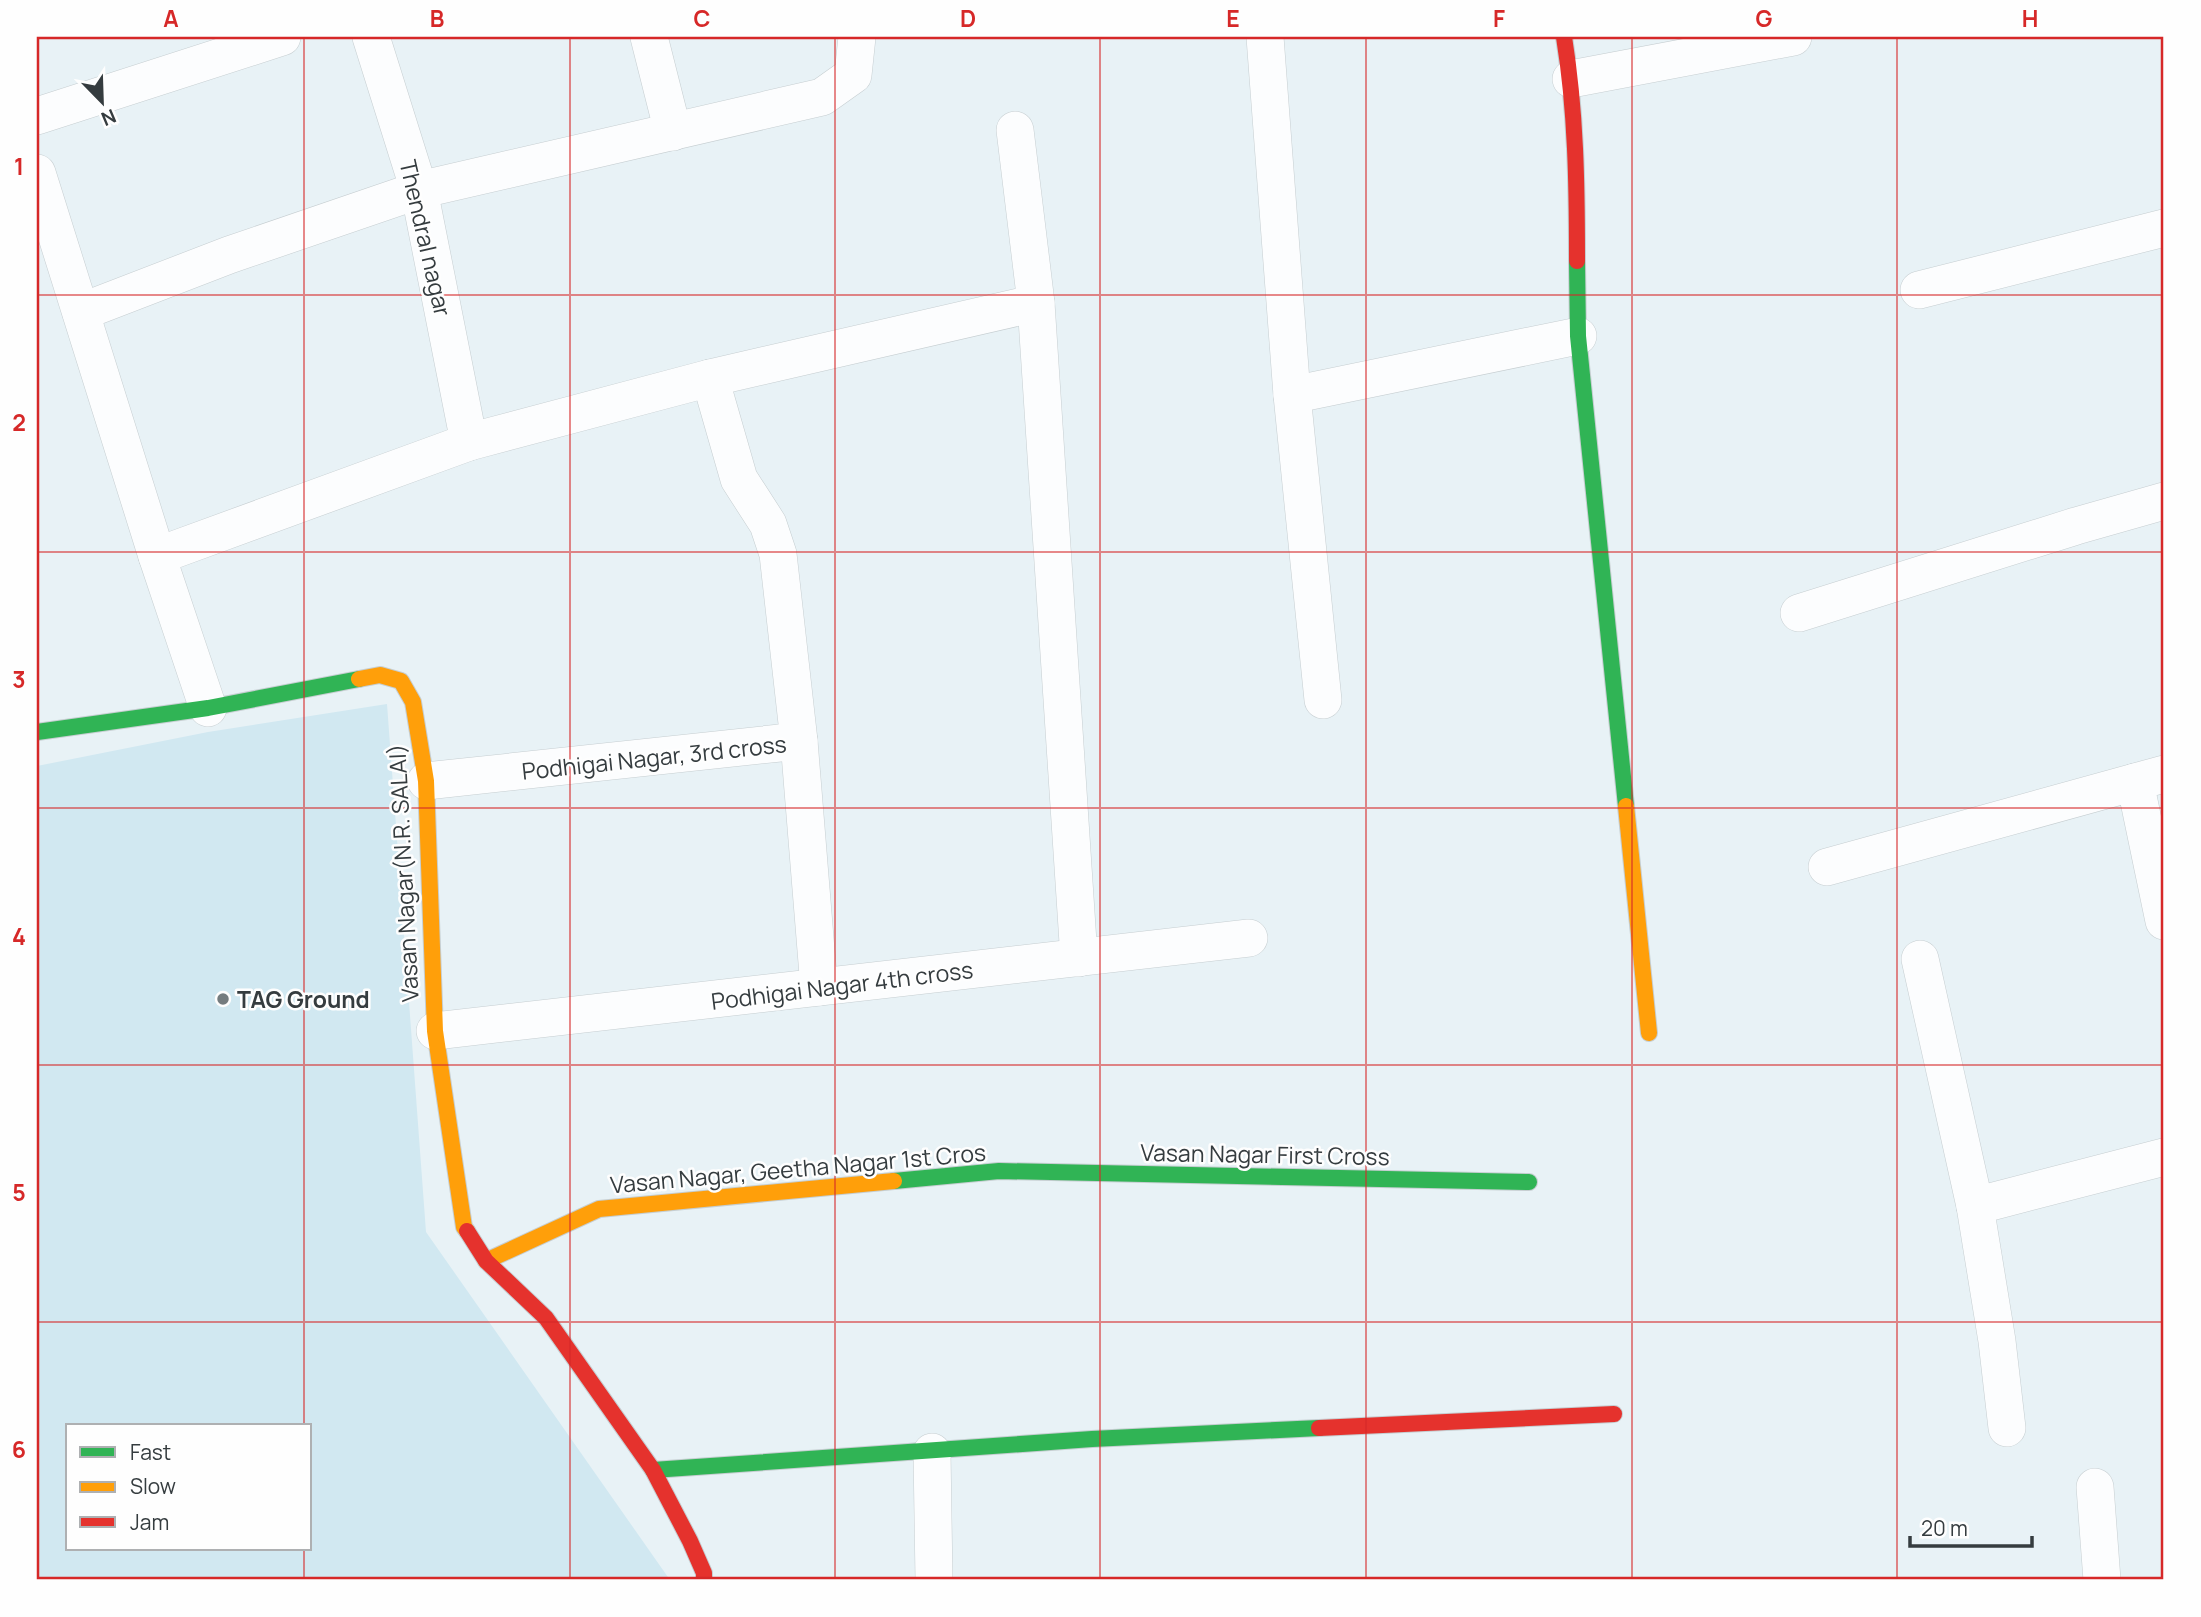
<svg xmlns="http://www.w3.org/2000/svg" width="2201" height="1617" font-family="Manrope,sans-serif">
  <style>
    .green { fill: #d1e8f1; fill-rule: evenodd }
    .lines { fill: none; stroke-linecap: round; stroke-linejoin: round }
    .street-casing { stroke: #c6ced1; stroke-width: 38 }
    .fast-casing { stroke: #c6ced1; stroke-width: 18 }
    .slow-casing { stroke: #c6ced1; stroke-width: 18 }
    .jam-casing { stroke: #c6ced1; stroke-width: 18 }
    .street { stroke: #fcfdfe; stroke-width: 37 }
    .fast { stroke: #30b455; stroke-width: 16 }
    .slow { stroke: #ff9f0a; stroke-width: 16 }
    .jam { stroke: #e5322d; stroke-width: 16 }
    .grid { fill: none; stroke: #d62828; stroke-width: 2; stroke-opacity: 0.55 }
    .poi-dot { fill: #747c7f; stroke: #fefefe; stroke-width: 2.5 }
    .labels { text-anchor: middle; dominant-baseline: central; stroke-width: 5; stroke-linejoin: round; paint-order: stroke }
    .street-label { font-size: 23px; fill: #353c3f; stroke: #fefefe }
    .poi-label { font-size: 23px; font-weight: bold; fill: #353c3f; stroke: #fefefe; text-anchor: start }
    .neatline { fill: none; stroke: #d62828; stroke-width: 2.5 }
    .grid-label { font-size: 23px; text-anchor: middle; font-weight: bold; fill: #d62828 }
  </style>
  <rect width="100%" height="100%" fill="#e8f2f6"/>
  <!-- green -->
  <path class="green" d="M387,704L426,1232L670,1580H37V766L208,732ZM68,1426H310V1549H68Z"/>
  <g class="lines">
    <defs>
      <g id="street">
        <polyline points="371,37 419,190 469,442"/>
        <polyline points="649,37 673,132"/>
        <polyline points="1265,37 1292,395 1578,336"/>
        <polyline points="1571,79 1793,37"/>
        <polyline points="37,116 282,37"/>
        <polyline points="1015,130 1036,303 1079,958"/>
        <polyline points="37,173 157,556 208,708"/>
        <polyline points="1919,290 2164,228"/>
        <polyline points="81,312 229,255 419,190 822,97 853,75 857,37"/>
        <polyline points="1292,395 1323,700"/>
        <polyline points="157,556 469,442 710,378 1036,303"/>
        <polyline points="1799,613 2076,526 2164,501"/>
        <polyline points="799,741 819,987"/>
        <polyline points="426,781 799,741 778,554 768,524 739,479 710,378"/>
        <polyline points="2135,782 2164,921"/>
        <polyline points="1827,867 2164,774"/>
        <polyline points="1920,959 1975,1206"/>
        <polyline points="435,1031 1249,938"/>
        <polyline points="2007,1428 1997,1341 1975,1206 2164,1157"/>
        <polyline points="932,1452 934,1580"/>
        <polyline points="2095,1487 2102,1580"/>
      </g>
      <g id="fast">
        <polyline points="1577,261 1578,336 1626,806"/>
        <polyline points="37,732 208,708 359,679"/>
        <polyline points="894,1181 999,1171 1529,1182"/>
        <polyline points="653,1470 1092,1439 1319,1428"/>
      </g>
      <g id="slow">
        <polyline points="359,679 380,675 401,681 413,702 426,781 435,1031 464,1227 467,1231"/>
        <polyline points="1626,806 1649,1033"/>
        <polyline points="486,1261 599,1209 894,1181"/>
      </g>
      <g id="jam">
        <path d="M1564,37C1576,111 1577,186 1577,261"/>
        <polyline points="467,1231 486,1261 546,1318 653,1470 690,1541 704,1573 704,1580"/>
        <polyline points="1319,1428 1614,1414"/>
      </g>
    </defs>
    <!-- street casing -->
    <use href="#street" class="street-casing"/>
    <!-- fast casing -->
    <use href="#fast" class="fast-casing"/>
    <!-- slow casing -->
    <use href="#slow" class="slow-casing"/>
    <!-- jam casing -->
    <use href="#jam" class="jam-casing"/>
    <!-- street -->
    <use href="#street" class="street"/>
    <!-- fast -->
    <use href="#fast" class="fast"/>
    <!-- slow -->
    <use href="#slow" class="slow"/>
    <!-- jam -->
    <use href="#jam" class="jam"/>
  </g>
  <!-- grid -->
  <path class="grid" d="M304,37V1426M570,37V1580M835,37V1580M1100,37V1580M1366,37V1580M1632,37V1580M1897,37V1580M37,295H2164M37,552H2164M37,808H2164M37,1065H2164M37,1322H2164M304,1549V1580"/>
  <!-- markers -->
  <circle class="poi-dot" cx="223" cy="999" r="7"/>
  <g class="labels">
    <!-- street labels -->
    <g class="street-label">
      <text transform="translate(426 238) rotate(77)">Thendral nagar</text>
      <text transform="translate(654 757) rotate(-6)">Podhigai Nagar, 3rd cross</text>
      <text transform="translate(403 873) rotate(-93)">Vasan Nagar(N.R. SALAI)</text>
      <text transform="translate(842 985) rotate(-7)">Podhigai Nagar 4th cross</text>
      <text transform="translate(1265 1154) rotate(1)">Vasan Nagar First Cross</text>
      <text transform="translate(798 1168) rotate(-5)">Vasan Nagar, Geetha Nagar 1st Cros</text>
    </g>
    <!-- poi labels -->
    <g class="poi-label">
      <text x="237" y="999">TAG Ground</text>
    </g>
  </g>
  <!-- border -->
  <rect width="2201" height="1617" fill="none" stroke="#fefefe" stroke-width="77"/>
  <!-- legend -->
  <rect x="66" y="1424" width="245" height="126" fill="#fefefe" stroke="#aeb0b2" stroke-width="2"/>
  <rect x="80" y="1447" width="35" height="10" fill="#30b455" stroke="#aeb0b2" stroke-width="2"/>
  <text x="130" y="1460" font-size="21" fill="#353c3f">Fast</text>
  <rect x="80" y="1482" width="35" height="10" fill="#ff9f0a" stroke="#aeb0b2" stroke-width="2"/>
  <text x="130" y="1494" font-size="21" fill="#353c3f">Slow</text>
  <rect x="80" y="1517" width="35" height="10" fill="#e5322d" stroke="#aeb0b2" stroke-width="2"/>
  <text x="130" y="1530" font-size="21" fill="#353c3f">Jam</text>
  <!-- north arrow -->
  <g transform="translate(102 102) rotate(157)" stroke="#fefefe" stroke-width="5" paint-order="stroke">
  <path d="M0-5L12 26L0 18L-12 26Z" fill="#353c3f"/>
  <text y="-10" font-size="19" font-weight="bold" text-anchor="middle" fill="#353c3f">N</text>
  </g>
  <!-- scale -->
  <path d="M1910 1536v10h122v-10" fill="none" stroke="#353c3f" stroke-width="3.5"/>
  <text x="1921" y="1536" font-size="21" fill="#353c3f" stroke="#fefefe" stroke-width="5" paint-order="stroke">20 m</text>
  <rect x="38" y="38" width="2124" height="1540" class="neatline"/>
  <g class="grid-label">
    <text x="171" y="27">A</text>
    <text x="437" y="27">B</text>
    <text x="702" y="27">C</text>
    <text x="968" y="27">D</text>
    <text x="1233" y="27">E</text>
    <text x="1499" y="27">F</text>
    <text x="1764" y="27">G</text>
    <text x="2030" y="27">H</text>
    <text x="19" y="175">1</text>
    <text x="19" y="431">2</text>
    <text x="19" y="688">3</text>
    <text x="19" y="945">4</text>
    <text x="19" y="1201">5</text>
    <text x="19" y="1458">6</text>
  </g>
</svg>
